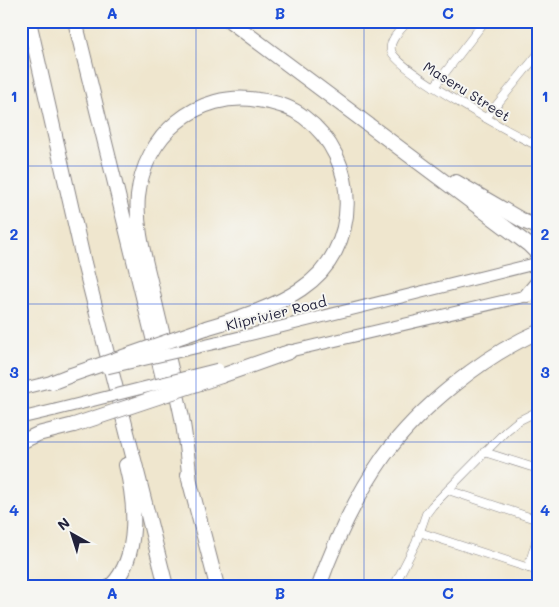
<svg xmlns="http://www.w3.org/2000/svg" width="559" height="607" font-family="Mali,sans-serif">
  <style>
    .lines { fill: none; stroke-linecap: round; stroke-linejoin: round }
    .street-casing { stroke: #888484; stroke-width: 9 }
    .secondary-casing { stroke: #888484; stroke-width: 13 }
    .highway-casing { stroke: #888484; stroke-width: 16 }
    .street { stroke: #fff; stroke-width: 8 }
    .secondary { stroke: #fff; stroke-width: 11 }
    .highway { stroke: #fff; stroke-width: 14 }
    .secondary-bridge-casing { stroke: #888484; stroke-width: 13; stroke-linecap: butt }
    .highway-bridge-casing { stroke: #888484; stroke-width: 16; stroke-linecap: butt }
    .secondary-bridge { stroke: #fff; stroke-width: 11 }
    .highway-bridge { stroke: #fff; stroke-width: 14 }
    .grid { fill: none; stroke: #1d4ed8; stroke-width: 1; stroke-opacity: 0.55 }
    .labels { text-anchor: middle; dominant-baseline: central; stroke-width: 4; stroke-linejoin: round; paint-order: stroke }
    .street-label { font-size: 14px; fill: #22223b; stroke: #f6f6f2 }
    .neatline { fill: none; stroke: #1d4ed8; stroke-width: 2 }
    .grid-label { font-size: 16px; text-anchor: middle; font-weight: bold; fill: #1d4ed8 }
  </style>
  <rect width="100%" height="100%" fill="#f6f6f2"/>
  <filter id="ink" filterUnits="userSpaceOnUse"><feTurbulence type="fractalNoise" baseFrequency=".02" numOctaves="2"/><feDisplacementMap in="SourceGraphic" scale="10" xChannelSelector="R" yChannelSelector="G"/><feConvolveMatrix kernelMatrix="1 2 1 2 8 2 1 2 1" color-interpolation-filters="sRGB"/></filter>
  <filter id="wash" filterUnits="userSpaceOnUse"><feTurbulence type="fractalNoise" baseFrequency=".0096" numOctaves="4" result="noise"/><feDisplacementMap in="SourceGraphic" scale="20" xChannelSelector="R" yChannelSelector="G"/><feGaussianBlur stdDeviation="1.12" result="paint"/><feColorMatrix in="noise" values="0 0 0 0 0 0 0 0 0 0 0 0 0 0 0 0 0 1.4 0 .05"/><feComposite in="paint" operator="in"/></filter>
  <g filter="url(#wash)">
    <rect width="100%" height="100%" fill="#efe6ce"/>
  </g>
  <g filter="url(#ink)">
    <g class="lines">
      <defs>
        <g id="street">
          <path d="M408,21C402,29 389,39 391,50C395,70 515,135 538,146"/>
          <polyline points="434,87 485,21"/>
          <polyline points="486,118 538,54"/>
          <polyline points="484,452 538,469"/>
          <polyline points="448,490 538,520"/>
          <polyline points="419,532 538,571"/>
          <polyline points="528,568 538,535"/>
          <polyline points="394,586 416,543 426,514 432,506 506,431 518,421 538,411"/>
        </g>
        <g id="secondary">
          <polyline points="216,343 538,263"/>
          <polyline points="282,353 534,294"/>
          <polyline points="21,389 61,379"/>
          <polyline points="21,418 55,410"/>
        </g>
        <g id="highway">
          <polyline points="29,21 84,263 166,586"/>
          <polyline points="75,21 167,394"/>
          <polyline points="230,21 529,245 538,254"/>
          <polyline points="456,182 525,222 538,227"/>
          <polyline points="527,295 538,282"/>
          <polyline points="221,376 289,352"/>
          <polyline points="53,382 71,375"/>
          <polyline points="21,442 38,434 74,425"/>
          <polyline points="188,475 217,586"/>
          <path d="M190,484C188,462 186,440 182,418C174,378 163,338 154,298C147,265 135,230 138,196C141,167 155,140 177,122C200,103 229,95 258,100C274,102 291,107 304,117C361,159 362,249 301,289C273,308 238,318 206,328"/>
          <path d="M111,586C141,556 135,501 126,465"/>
          <path d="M319,586C335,541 356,496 384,456C419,408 483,356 538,332"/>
        </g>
      </defs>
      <!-- street casing -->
      <use href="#street" class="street-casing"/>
      <!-- secondary casing -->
      <use href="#secondary" class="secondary-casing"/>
      <!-- highway casing -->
      <use href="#highway" class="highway-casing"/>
      <!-- street -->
      <use href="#street" class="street"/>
      <!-- secondary -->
      <use href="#secondary" class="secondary"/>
      <!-- highway -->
      <use href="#highway" class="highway"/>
      <defs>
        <g id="secondary-bridge">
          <polyline points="107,368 216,343"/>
          <polyline points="55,410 218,369"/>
        </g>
        <g id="highway-bridge">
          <polyline points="71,375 206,328"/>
          <polyline points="74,425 221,376"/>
        </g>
      </defs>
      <!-- secondary-bridge casing -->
      <use href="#secondary-bridge" class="secondary-bridge-casing"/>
      <!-- highway-bridge casing -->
      <use href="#highway-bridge" class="highway-bridge-casing"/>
      <!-- secondary-bridge -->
      <use href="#secondary-bridge" class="secondary-bridge"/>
      <!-- highway-bridge -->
      <use href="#highway-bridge" class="highway-bridge"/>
    </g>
  </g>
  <!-- grid -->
  <path class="grid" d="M196,21V586M364,21V586M21,166H538M21,304H538M21,442H538"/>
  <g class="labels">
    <!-- street labels -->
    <g class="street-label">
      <text transform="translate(467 91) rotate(32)">Maseru Street</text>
      <text transform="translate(276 313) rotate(-14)">Kliprivier Road</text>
    </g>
  </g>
  <!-- margin -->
  <rect width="559" height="607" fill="none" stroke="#f6f6f2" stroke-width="55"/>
  <!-- north arrow -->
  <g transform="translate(72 534) rotate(321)" stroke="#f6f6f2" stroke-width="4" paint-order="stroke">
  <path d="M0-4L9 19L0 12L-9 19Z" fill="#22223b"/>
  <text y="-8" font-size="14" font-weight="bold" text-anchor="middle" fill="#22223b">N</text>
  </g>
  <rect x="28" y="28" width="504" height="552" class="neatline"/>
  <g class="grid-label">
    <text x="112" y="19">A</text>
    <text x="280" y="19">B</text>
    <text x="448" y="19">C</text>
    <text x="14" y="102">1</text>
    <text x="545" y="102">1</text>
    <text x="14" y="240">2</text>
    <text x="545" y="240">2</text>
    <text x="14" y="378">3</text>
    <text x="545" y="378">3</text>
    <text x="14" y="516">4</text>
    <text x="545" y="516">4</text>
    <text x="112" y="599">A</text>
    <text x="280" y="599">B</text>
    <text x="448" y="599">C</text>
  </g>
</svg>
